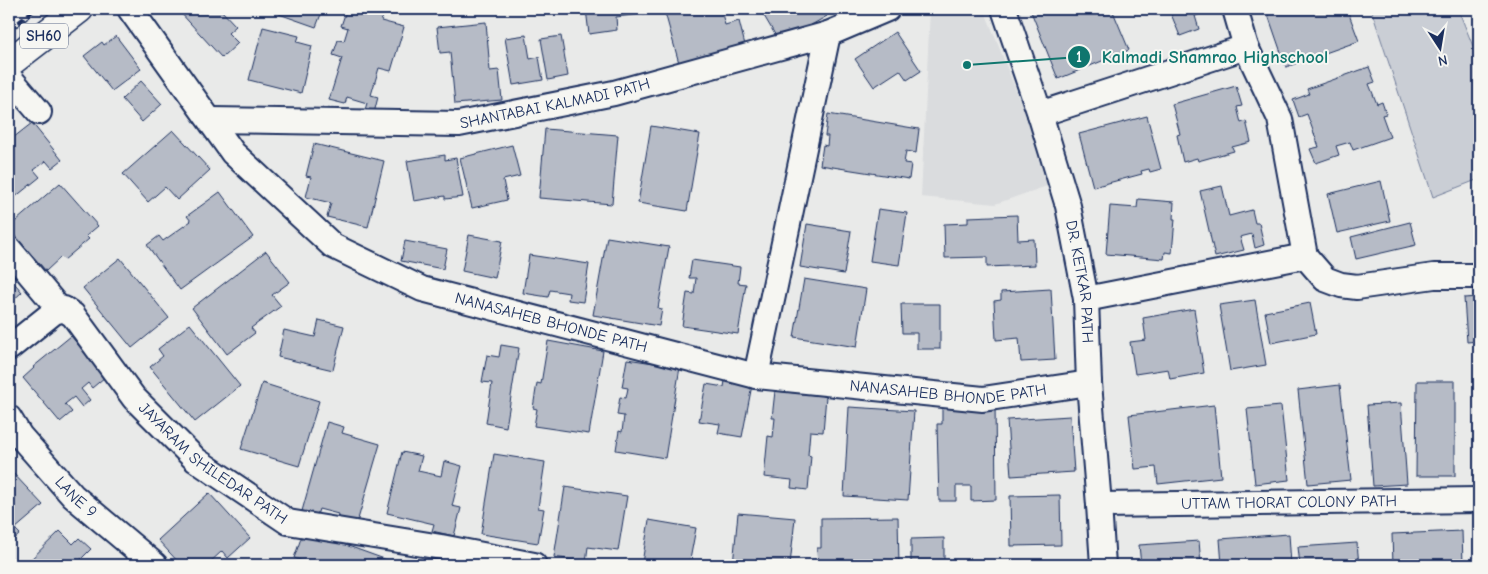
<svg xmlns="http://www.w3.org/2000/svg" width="1488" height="574" font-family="'Comic Neue',sans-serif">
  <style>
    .built { fill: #dadcde }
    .green { fill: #caced5; stroke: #727e9a }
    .building { fill: #b6bbc6; stroke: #1b2f5e }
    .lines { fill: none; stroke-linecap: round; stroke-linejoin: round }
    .minor-casing { stroke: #1b2f5e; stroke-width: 28 }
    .major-casing { stroke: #1b2f5e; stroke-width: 31 }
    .minor { stroke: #f6f6f2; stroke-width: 24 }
    .major { stroke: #f6f6f2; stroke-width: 28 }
    .rail { stroke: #1b2f5e; stroke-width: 4; stroke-dasharray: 8 4; stroke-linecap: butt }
    .labels { text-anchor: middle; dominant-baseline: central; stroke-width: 4; stroke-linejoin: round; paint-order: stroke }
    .shield { fill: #f6f6f2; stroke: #5d6b8a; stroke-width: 1 }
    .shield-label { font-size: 15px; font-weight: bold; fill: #1b2f5e }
    .street-label { font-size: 16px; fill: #1b2f5e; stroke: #f6f6f2 }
    .leader { fill: none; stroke: #0f766e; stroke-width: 2 }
    .callout-dot { fill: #0f766e; stroke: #f6f6f2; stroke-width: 2 }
    .mark-label { font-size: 15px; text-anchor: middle; font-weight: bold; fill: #fff }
    .callout-label { font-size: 18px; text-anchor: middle; font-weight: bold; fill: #0f766e; stroke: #f6f6f2; stroke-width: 4; stroke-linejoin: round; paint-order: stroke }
  </style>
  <rect width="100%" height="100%" fill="#e9eae9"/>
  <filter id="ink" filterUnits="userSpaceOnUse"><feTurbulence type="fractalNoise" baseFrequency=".02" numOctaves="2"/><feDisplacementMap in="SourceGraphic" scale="10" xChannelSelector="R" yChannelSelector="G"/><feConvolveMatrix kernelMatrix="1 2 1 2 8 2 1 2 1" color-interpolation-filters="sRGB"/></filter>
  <g filter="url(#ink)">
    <!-- built -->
    <polygon class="built" points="930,9 984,9 1028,121 1047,186 995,204 921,197"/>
    <!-- green -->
    <polygon class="green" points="1371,9 1458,9 1479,61 1479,179 1433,197"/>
    <!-- building -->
    <g class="building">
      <polygon points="182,9 220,9 236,26 228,33 238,43 222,58 179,11"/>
      <polygon points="281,9 323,9 316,27 279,14"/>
      <polygon points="586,9 649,9 650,13 616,17 617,30 589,34"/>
      <polygon points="664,9 725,9 721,10 725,25 739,21 745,45 679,63"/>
      <polygon points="760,9 823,9 827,16 780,43"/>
      <polygon points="1030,9 1112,9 1129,50 1058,79"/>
      <polygon points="1169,9 1208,9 1209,11 1195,16 1199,29 1180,36"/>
      <polygon points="1266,9 1347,9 1359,41 1286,67"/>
      <polygon points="360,10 383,16 381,21 404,27 391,71 379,68 371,95 378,97 374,113 365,110 367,103 347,97 345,104 329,100 342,58 333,55 338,40 344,41 348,28 341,26 346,11 358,15"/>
      <polygon points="486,22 490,71 499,70 502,100 455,104 450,52 440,53 437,27"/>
      <polygon points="263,27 299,36 297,42 312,46 301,93 249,80"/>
      <polygon points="895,32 921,71 907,80 900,70 874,87 855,59"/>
      <polygon points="526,35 530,59 539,57 543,80 513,85 505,38"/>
      <polygon points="116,36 141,69 112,91 84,56 102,42 104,45"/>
      <polygon points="561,36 568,76 548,80 541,39"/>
      <polygon points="1369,67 1375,82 1369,84 1377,104 1382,102 1386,114 1382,115 1390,137 1353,150 1350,142 1336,146 1339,155 1316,163 1310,149 1319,147 1307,114 1299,117 1293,100 1309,94 1307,89"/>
      <polygon points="141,81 162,104 142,122 122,99"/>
      <polygon points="1236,86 1242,106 1237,107 1241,123 1246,121 1251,142 1232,147 1234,151 1198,161 1197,158 1183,162 1177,135 1180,134 1172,104"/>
      <polygon points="828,114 919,129 916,153 906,151 904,163 911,164 909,179 820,165 823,145 827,146 828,136 825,136"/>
      <polygon points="1147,116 1161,169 1150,172 1149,169 1141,171 1142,174 1093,187 1079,134"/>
      <polygon points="32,123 62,160 52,168 46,161 34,170 40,177 9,202 9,141"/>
      <polygon points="651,126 700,134 687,211 638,203"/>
      <polygon points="545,129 618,135 612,204 539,198"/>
      <polygon points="173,130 210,170 177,200 165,187 148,202 123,174"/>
      <polygon points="314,144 384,161 368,227 327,217 331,203 306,197 311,177 306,176"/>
      <polygon points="512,145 520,176 503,180 507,200 472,208 460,158"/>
      <polygon points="445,155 445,160 456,158 463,197 445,199 445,196 414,201 407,161"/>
      <polygon points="1381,181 1390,221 1337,233 1328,194"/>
      <polygon points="60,183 98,226 86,236 89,239 64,260 61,257 46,271 9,229 9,227"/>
      <polygon points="1222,186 1229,216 1252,210 1255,223 1259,223 1264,245 1255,248 1252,234 1240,237 1244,250 1215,257 1200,191"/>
      <polygon points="220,192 253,237 180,290 147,245 159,236 163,241 191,221 187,216"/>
      <polygon points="1138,199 1174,202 1173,219 1175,219 1172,253 1165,252 1164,259 1106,254 1110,206 1137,208"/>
      <polygon points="878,209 907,213 899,265 870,261"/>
      <polygon points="1017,215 1018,240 1034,239 1035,265 987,267 987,257 945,258 944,224 968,223 968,217"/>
      <polygon points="1410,222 1416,245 1356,259 1351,237"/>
      <polygon points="807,224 851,231 844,274 800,267"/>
      <polygon points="469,235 502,241 495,278 462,271"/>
      <polygon points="607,237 669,247 658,308 662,309 659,326 593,315"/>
      <polygon points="405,241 447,249 443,269 401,261"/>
      <polygon points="266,251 290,282 272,295 281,306 251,328 255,333 227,354 192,308"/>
      <polygon points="529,255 589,264 583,302 568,300 569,293 550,290 548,297 523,293"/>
      <polygon points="120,258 169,318 132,348 83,288"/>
      <polygon points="692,260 740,267 738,283 746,284 738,334 682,326 687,293 694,294 696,278 689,278"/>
      <polygon points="9,277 22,292 9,304"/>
      <polygon points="804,279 866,289 857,347 794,337"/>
      <polygon points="1051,289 1055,360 1021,362 1019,338 996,340 994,301 1001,300 1001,292"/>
      <polygon points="1479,297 1479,341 1467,342 1464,298"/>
      <polygon points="1255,300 1266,365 1230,371 1219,305"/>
      <polygon points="1310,303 1316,334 1271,343 1265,312"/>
      <polygon points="901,304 940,304 940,349 917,349 917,333 902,333"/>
      <polygon points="1194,309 1204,373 1170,379 1168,369 1135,374 1130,342 1146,340 1143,318"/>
      <polygon points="319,320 344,326 333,370 278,357 284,330 315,337"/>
      <polygon points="190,324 240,386 195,422 150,367 163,356 158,349"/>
      <polygon points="71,336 105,377 92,388 88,383 81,389 90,400 82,407 74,397 65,404 72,412 60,422 23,378 34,368 33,367"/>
      <polygon points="548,341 603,351 589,434 534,426 537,409 533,408 537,383 541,384"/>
      <polygon points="501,345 519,348 506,427 486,423 492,383 482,382 487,355 499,357"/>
      <polygon points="627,359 680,367 665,458 616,450 619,431 622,432 624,416 617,415 620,397 626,398 628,388 622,387"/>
      <polygon points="725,381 752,385 742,437 718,433 720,424 699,421 706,384 724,387"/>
      <polygon points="1417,381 1455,381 1455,476 1416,476"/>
      <polygon points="262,383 319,401 299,466 241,449"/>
      <polygon points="1340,385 1351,480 1308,484 1298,390"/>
      <polygon points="775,391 826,396 823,432 810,431 808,455 811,456 808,490 791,488 792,480 764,477 768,436 773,437 775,418 772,418"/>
      <polygon points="995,402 996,500 971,501 971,486 956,486 956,501 939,501 937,424 942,424 942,403"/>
      <polygon points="1401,403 1407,484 1373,486 1367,405"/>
      <polygon points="1214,405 1221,477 1158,484 1156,467 1135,469 1129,415"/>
      <polygon points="1281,406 1289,480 1255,484 1247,409"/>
      <polygon points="849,407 914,411 908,500 844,496"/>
      <polygon points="1070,416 1074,472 1011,476 1007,420"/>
      <polygon points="327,422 344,427 342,433 380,444 356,526 336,520 338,514 319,509 317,515 302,511"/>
      <polygon points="402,452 422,456 418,471 441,476 444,461 462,466 452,506 461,508 454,536 432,531 434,524 387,513"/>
      <polygon points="494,454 545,462 538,508 544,509 538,543 481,534"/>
      <polygon points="12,472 43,505 15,529 20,534 9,544 9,475"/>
      <polygon points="565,487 627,496 618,551 588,547 586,562 554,557"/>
      <polygon points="209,493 250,538 228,558 222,551 207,565 181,565 158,540"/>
      <polygon points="1060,495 1061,545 1011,546 1010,496"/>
      <polygon points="738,513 795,518 790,565 733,565"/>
      <polygon points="898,517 899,565 818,565 817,548 821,548 821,518"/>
      <polygon points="649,520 696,528 689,565 653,565 642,563"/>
      <polygon points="304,530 401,565 314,565 294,558"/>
      <polygon points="60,531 73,544 79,538 91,549 78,562 80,565 25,565"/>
      <polygon points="1462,531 1463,565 1393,565 1392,534"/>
      <polygon points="1289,534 1291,565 1222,565 1220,539"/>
      <polygon points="944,538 944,565 911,565 911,539"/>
      <polygon points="1199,541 1201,565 1141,565 1139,545"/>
      <polygon points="1357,543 1359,565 1300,565 1298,547"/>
    </g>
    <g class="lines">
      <defs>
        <g id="minor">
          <path id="s1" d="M130,9L233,153L333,246L422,289L756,376L983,399L1089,383"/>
          <path id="s2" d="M1004,9L1040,114L1068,206L1086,299L1089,383L1099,505L1103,565"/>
          <polyline points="1235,9 1246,47 1280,119 1305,256 1325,279 1341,285 1357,287 1434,276 1479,276"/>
          <polyline points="9,77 39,112"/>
          <polyline points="1040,114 1246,47"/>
          <path id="s3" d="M211,120L459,124L614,93L828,34L887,9"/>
          <polyline points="9,249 60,310"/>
          <polyline points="1086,299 1305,256"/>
          <path id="s4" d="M9,348L54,312L64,309L73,315L134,398L196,460L288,522L441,547L534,565"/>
          <polyline points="756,376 828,34"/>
          <path id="s5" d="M9,418L20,436L73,496L155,565"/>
          <path id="s6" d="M1099,505L1479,500"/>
        </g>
        <g id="major">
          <polyline points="9,14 16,9"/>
          <polyline points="9,63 79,9"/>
        </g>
      </defs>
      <!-- minor casing -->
      <use href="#minor" class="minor-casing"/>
      <!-- major casing -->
      <use href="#major" class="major-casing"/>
      <!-- minor -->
      <use href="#minor" class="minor"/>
      <!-- major -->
      <use href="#major" class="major"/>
      <!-- rail -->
      <g class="rail">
        <polyline points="9,12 13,9"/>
        <polyline points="9,30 35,9"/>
      </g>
    </g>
  </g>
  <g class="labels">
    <!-- shield labels -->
    <rect class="shield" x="20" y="23.5" width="48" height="25" rx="4"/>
    <g class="shield-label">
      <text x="44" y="36">SH60</text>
    </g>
    <!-- street labels -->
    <g class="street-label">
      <text stroke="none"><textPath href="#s3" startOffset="346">SHANTABAI KALMADI PATH</textPath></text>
      <text stroke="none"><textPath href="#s2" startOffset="284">DR. KETKAR PATH</textPath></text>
      <text stroke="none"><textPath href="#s1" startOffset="546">NANASAHEB BHONDE PATH</textPath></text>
      <text stroke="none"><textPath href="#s1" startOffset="951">NANASAHEB BHONDE PATH</textPath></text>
      <text stroke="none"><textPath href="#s4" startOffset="285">JAYARAM SHILEDAR PATH</textPath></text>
      <text stroke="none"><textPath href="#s5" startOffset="104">LANE 9</textPath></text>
      <text stroke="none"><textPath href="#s6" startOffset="190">UTTAM THORAT COLONY PATH</textPath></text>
    </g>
  </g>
  <!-- callouts -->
  <path class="leader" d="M967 65L1079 57"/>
  <g class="callout-dot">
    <circle cx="967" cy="65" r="5"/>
    <circle cx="1079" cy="57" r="12"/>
  </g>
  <g class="mark-label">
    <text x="1079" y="62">1</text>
  </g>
  <g class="callout-label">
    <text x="1215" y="63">Kalmadi Shamrao Highschool</text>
  </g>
  <!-- margin -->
  <rect width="1488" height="574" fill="none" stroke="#f6f6f2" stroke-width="30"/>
  <rect x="15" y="15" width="1458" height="544" fill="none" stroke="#1b2f5e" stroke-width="2" filter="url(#ink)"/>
  <!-- north arrow -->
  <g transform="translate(1440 48) rotate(168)" stroke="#f6f6f2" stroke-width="4" paint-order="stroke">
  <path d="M0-4L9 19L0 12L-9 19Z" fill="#1b2f5e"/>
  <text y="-8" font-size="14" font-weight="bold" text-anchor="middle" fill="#1b2f5e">N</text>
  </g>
</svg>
